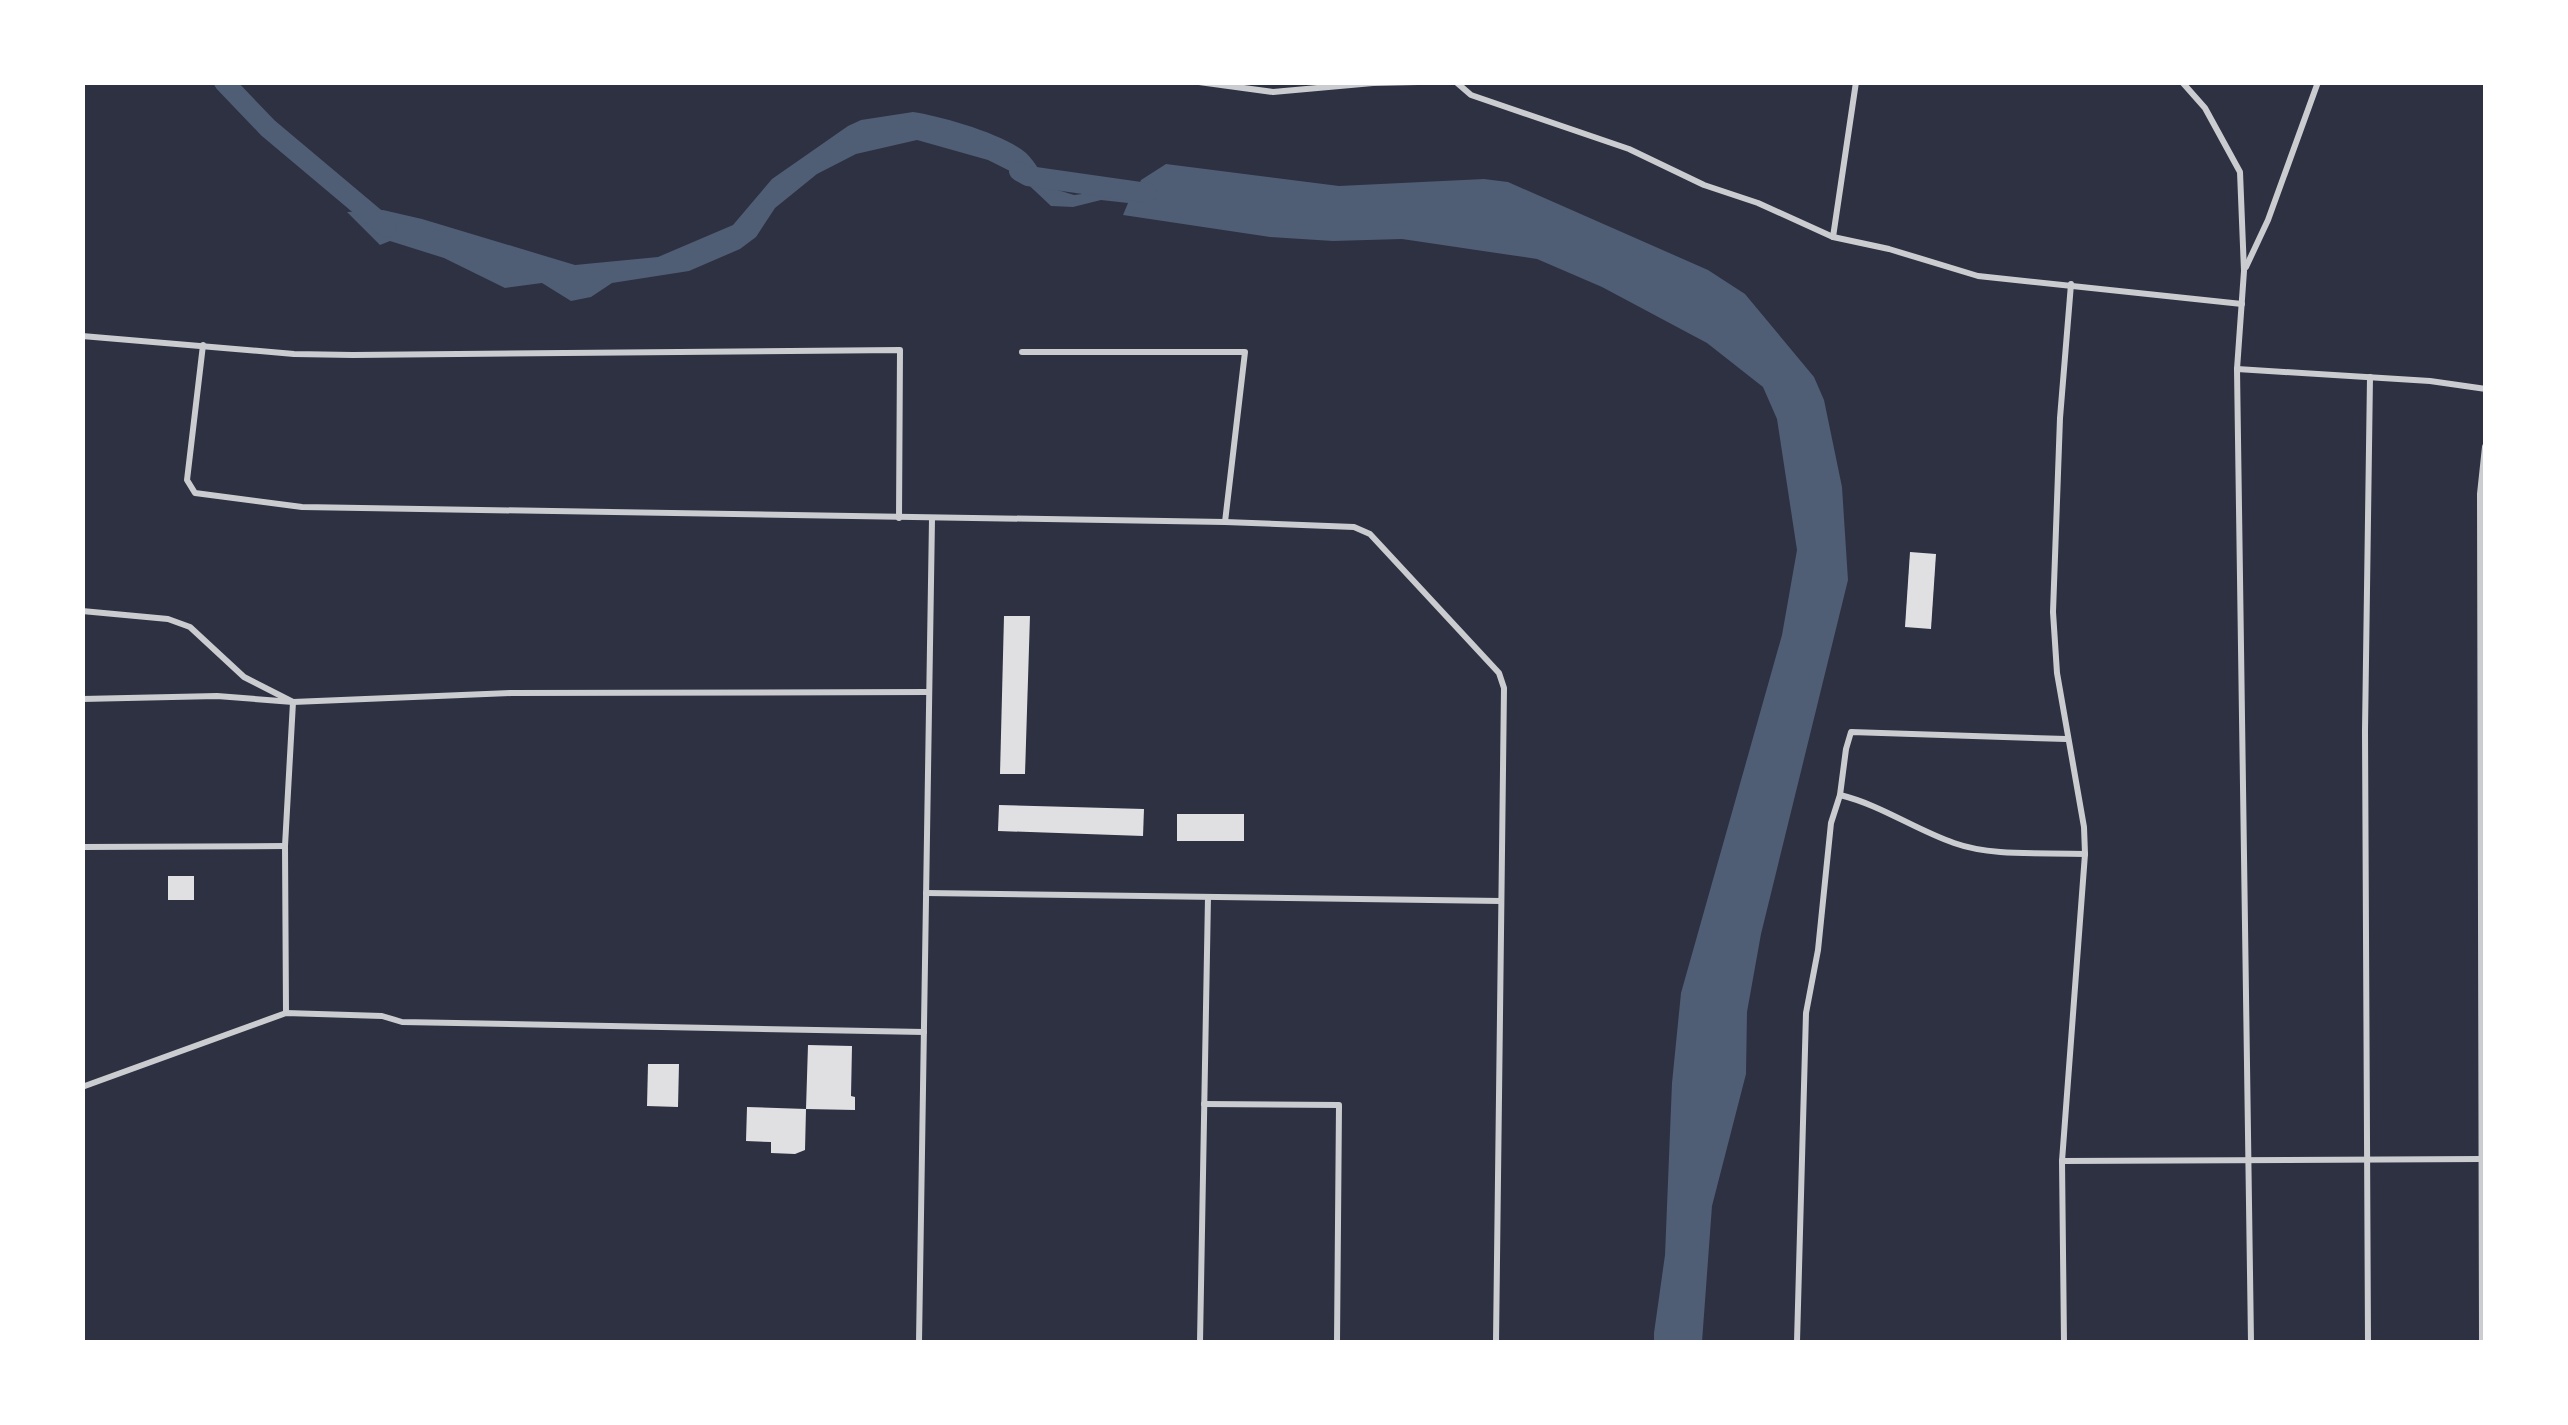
<svg xmlns="http://www.w3.org/2000/svg" width="2568" height="1425" font-family="Raleway,sans-serif">
  <style>
    .water { fill: #4f5d75 }
    .lines { fill: none; stroke-linecap: round; stroke-linejoin: round }
    .river { stroke: #4f5d75; stroke-width: 20 }
    .building { fill: #e0e0e3 }
    .minor { stroke: #caccd0; stroke-width: 6 }
    .tertiary { stroke: #caccd0; stroke-width: 8 }
  </style>
  <rect width="100%" height="100%" fill="#2d3142"/>
  <!-- water -->
  <path class="water" d="M913,112C941,116 1004,134 1026,153C1036,163 1042,174 1048,187L1074,195L1138,187L1141,180L1166,164L1339,186L1484,179L1508,182L1708,270L1745,294L1814,377L1824,400L1842,487L1848,580L1761,934L1747,1012L1746,1074L1712,1206L1702,1342H1654V1333L1665,1255L1672,1083L1681,993L1782,635L1797,550L1777,419L1763,387L1707,343L1602,287L1537,259L1402,239L1333,241L1270,237L1123,215L1128,203L1101,200L1073,207L1051,206L1018,175L988,160L917,140L856,154L817,174L775,208L756,237L740,249L689,271L612,283L591,297L571,301L542,283L505,288L444,258L390,241L380,245L347,212L383,210L422,219L575,265L658,257L733,225L772,179L848,126L861,120Z"/>
  <g class="lines">
    <!-- river -->
    <g class="river">
      <polyline points="224,82 268,128 387,228"/>
      <polyline points="1019,171 1028,176 1147,193"/>
    </g>
  </g>
  <!-- building -->
  <g class="building">
    <polygon points="1910,552 1936,554 1931,629 1905,627"/>
    <polygon points="1004,616 1030,616 1025,774 1000,774"/>
    <polygon points="999,805 1144,809 1143,836 998,831"/>
    <rect x="1177" y="814" width="67" height="27"/>
    <rect x="168" y="876" width="26" height="24"/>
    <polygon points="808,1045 852,1046 851,1096 855,1097 855,1110 806,1109 805,1150 795,1154 771,1153 771,1142 746,1141 747,1107 806,1109"/>
    <polygon points="648,1064 679,1064 678,1107 647,1106"/>
  </g>
  <g class="lines">
    <!-- minor -->
    <g class="minor">
      <polyline points="1199,82 1273,92 1373,83 1418,82"/>
      <polyline points="1456,82 1471,95 1629,149 1704,185 1758,203 1833,237 1889,249 1978,276 2242,304"/>
      <polyline points="2182,82 2205,108 2240,172 2244,271 2237,369 2251,1342"/>
      <polyline points="1833,237 1856,82"/>
      <polyline points="2246,267 2268,220 2318,82"/>
      <polyline points="82,336 294,354 353,355 900,350 899,518"/>
      <polyline points="203,345 187,480 195,493 302,507 1225,522 1354,527 1370,534 1499,673 1504,688 1496,1342"/>
      <polyline points="1022,352 1245,352 1225,522"/>
      <polyline points="2237,369 2430,381 2486,389"/>
      <polyline points="82,611 168,619 190,627 244,677 293,702 285,846 286,1013"/>
      <polyline points="82,699 217,696 293,702 511,693 929,692"/>
      <polyline points="1840,795 1846,749 1851,732 2066,739"/>
      <polyline points="82,847 285,846"/>
      <polyline points="926,893 1501,901"/>
      <polyline points="82,1087 286,1013 382,1016 402,1022 924,1032"/>
      <polyline points="1204,1104 1339,1105 1337,1342"/>
      <polyline points="2062,1161 2482,1159"/>
      <polyline points="919,1342 932,519"/>
      <polyline points="1200,1342 1208,897"/>
      <path d="M1797,1342L1806,1013L1818,950L1831,823L1840,795C1881,805 1914,829 1954,843C1993,857 2043,852 2085,854L2084,827L2057,673L2053,612L2060,418L2071,284"/>
      <polyline points="2064,1342 2062,1161 2085,854"/>
      <polyline points="2368,1342 2365,731 2370,377"/>
    </g>
    <!-- tertiary -->
    <polyline class="tertiary" points="2483,1342 2481,494 2486,447"/>
  </g>
  <!-- border -->
  <rect width="2568" height="1425" fill="none" stroke="#ffffff" stroke-width="170"/>
</svg>
